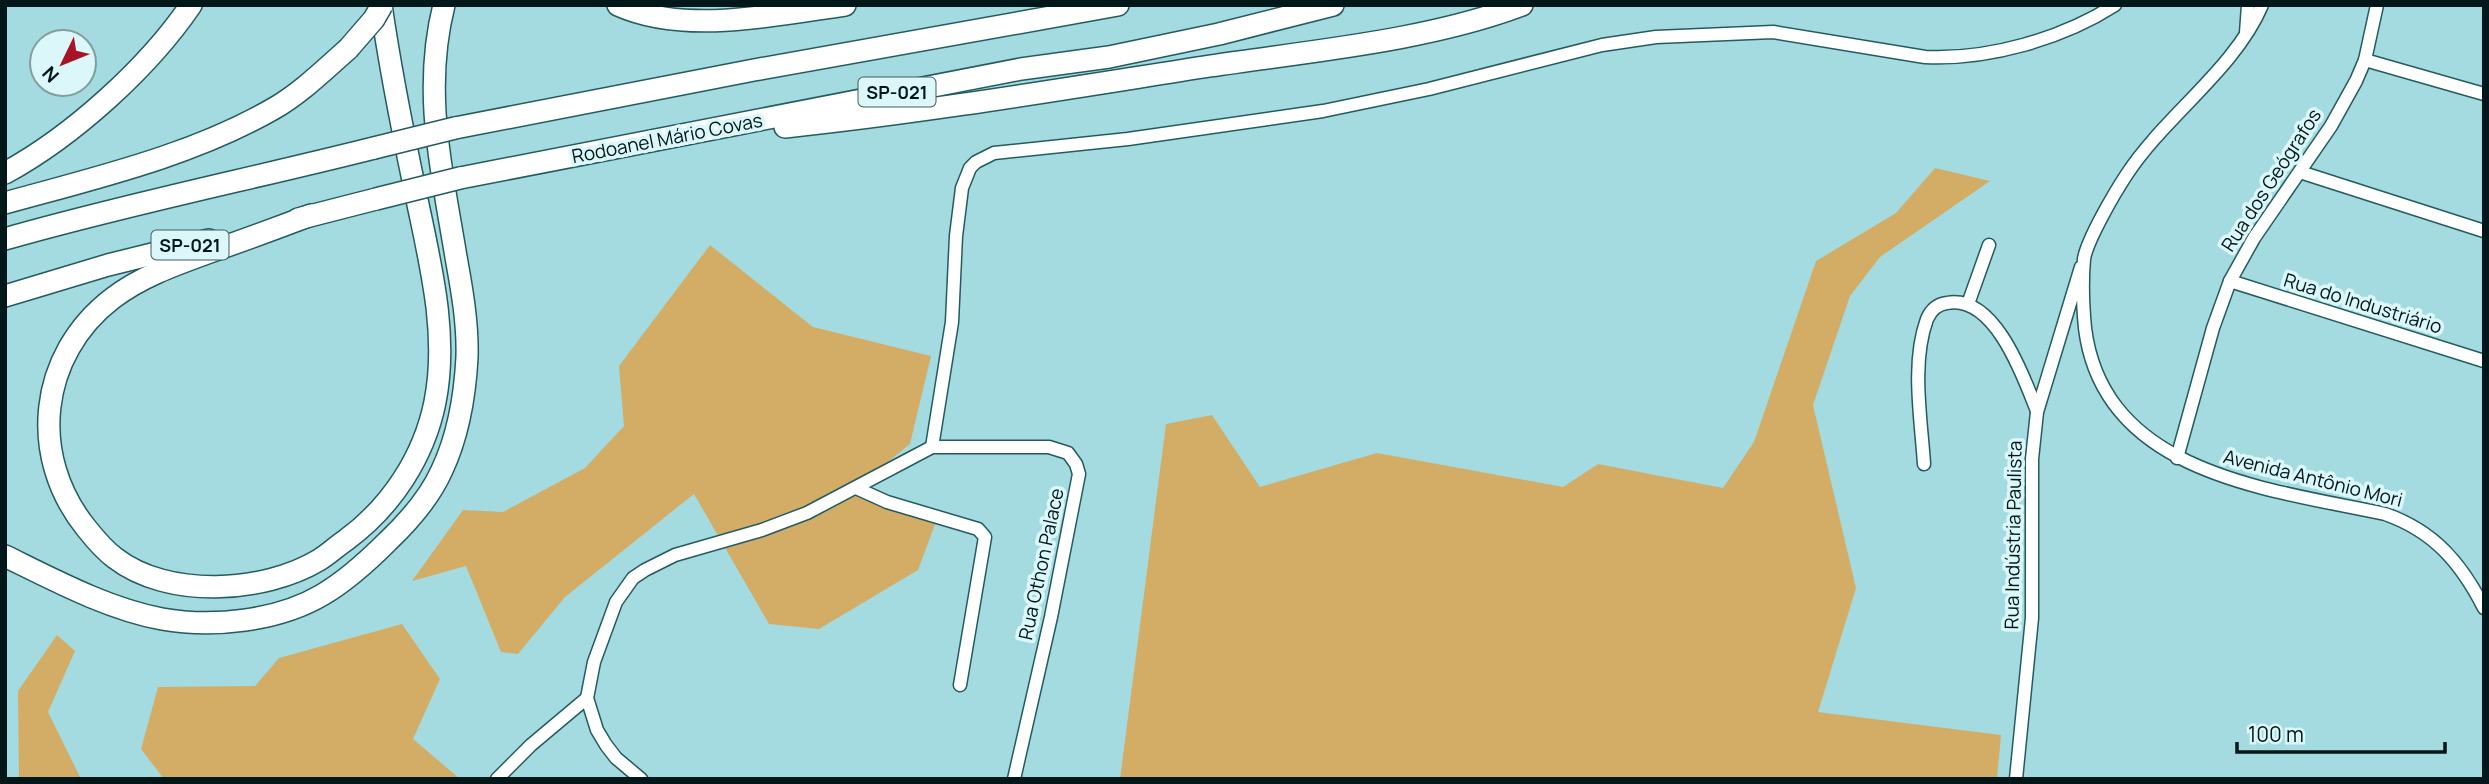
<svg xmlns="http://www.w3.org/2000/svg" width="2489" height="784" font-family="Manrope,sans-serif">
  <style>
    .green { fill: #d3ad65 }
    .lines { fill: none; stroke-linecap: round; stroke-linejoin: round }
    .minor-casing { stroke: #245b5f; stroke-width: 15 }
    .motorway-casing { stroke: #245b5f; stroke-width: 24 }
    .minor { stroke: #fff; stroke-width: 12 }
    .motorway { stroke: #fff; stroke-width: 21 }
    .motorway-bridge-casing { stroke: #245b5f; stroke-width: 24; stroke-linecap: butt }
    .motorway-bridge { stroke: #fff; stroke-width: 21 }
    .labels { text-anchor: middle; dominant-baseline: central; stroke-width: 7; stroke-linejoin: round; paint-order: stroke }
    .shield { fill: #dbf7f9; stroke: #435a5c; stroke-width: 2 }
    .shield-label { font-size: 18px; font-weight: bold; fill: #021719 }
    .street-label { font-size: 19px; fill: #021719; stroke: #dbf7f9 }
  </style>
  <rect width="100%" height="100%" fill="#a4dbe0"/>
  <!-- green -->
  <g class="green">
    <polygon points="1935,168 1990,181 1880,257 1850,296 1813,405 1856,588 1818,712 2001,735 1997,779 1120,779 1166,424 1212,415 1260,487 1377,453 1563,487 1598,464 1723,488 1754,442 1816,261 1896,213"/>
    <polygon points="710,245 813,327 931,356 910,444 863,482 879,504 936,522 918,570 819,629 769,624 694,494 565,597 518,654 501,652 466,566 412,581 463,510 503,512 585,468 624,426 619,366"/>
    <polygon points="402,624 440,679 413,739 460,779 164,779 141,749 158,687 255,686 279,658"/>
    <polygon points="57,635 75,651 48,712 81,779 19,779 18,691"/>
  </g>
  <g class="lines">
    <defs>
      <g id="minor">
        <path d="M2262,5C2235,69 2165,116 2127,174C2115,192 2087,240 2084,259C2082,281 2083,307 2085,328C2103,474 2269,489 2385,514C2434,531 2461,563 2484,608"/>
        <polyline points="2246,33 2248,5"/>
        <polyline points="2365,60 2484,94"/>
        <polyline points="2300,172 2484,231"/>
        <polyline points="2230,281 2484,361"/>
        <polyline points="1968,304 1989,245"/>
        <path d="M932,447L952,322L956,236L962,188L970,168L976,162L994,153L1128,139L1323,111L1429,89L1602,45L1656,37L1773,32L1925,57C1988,60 2062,39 2115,5"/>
        <polyline points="2177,458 2213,328 2230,281 2254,238 2331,126 2356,81 2365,60 2377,5"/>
        <path d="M1924,464C1921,418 1911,363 1927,319C1931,310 1938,304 1947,303C1995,294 2024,378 2037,411"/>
        <polyline points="856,488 887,502 978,529 985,537 960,685"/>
        <polyline points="497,779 531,745 587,698"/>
        <polyline points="641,779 616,758 606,745 597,730 587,698 594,662 616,602 633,578 645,570 675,555 762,530 807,513 932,447 1049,447 1068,453 1076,464 1079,474 1051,617 1014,779"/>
        <polyline points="2016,779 2032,618 2032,459 2037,412 2081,267"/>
      </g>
      <g id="motorway">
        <path d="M618,5C684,35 775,15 845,5"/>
        <path d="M785,127C927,112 1069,88 1210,66C1310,51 1427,41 1522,5"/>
        <polyline points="455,128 754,70 1118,5"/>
        <path d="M5,173C73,136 148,68 191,5"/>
        <polyline points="460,178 1021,69 1109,57 1219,34 1333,5"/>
        <path d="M5,203C95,178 191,156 273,109C301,93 324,70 348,49"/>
        <path d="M311,215C277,228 244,240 210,252C177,264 142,276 113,298C38,355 28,457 87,529C95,539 104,550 115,558C168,599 264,593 319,560C329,554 337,546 346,540C391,507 424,457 435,402C449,332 429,259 415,190C402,128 390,67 381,5"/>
        <polyline points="298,219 376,199"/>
        <path d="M5,239C127,204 251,179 374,148"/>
        <polyline points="5,296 108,265 209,240"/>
        <path d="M5,556C54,580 108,609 162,619C213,628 278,621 322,595C346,581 368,561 388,541C409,521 430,497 442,470C459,434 465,396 467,357C468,324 462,290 456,257C442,171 422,92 444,5"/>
      </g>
    </defs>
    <!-- minor casing -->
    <use href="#minor" class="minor-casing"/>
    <!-- motorway casing -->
    <use href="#motorway" class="motorway-casing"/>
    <!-- minor -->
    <use href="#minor" class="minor"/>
    <!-- motorway -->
    <use href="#motorway" class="motorway"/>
    <defs>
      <g id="motorway-bridge">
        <polyline points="348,49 374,19 382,5"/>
        <polyline points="374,148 455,128"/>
        <polyline points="376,199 460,178"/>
      </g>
    </defs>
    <!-- motorway-bridge casing -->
    <use href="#motorway-bridge" class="motorway-bridge-casing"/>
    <!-- motorway-bridge -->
    <use href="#motorway-bridge" class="motorway-bridge"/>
  </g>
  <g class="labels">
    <!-- shield labels -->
    <g class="shield">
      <rect x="858.5" y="77.5" width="77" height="29" rx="5"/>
      <rect x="151.5" y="230.5" width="77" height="29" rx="5"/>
    </g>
    <g class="shield-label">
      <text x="897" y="92">SP-021</text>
      <text x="190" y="245">SP-021</text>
    </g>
    <!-- street labels -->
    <g class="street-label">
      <text transform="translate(667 138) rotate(-11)">Rodoanel Mário Covas</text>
      <text transform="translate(2271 180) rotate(-57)">Rua dos Geógrafos</text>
      <text transform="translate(2363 303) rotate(17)">Rua do Industriário</text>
      <text transform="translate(2313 478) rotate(14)">Avenida Antônio Mori</text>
      <text transform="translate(2013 535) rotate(-89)">Rua Indústria Paulista</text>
      <text transform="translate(1041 564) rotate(-78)">Rua Othon Palace</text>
    </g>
  </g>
  <!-- border -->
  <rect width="2489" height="784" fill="none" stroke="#021719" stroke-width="14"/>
  <!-- north arrow -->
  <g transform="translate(63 63) rotate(227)"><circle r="33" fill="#dbf7f9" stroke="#849d9f" stroke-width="2"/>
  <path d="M0-5L12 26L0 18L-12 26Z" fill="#a91327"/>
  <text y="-10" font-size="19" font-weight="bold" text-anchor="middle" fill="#021719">N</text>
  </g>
  <!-- scale -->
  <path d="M2237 742v10h208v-10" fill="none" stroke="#021719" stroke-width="3.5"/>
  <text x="2248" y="742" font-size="21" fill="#021719" stroke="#dbf7f9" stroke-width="5" paint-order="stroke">100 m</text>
</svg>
